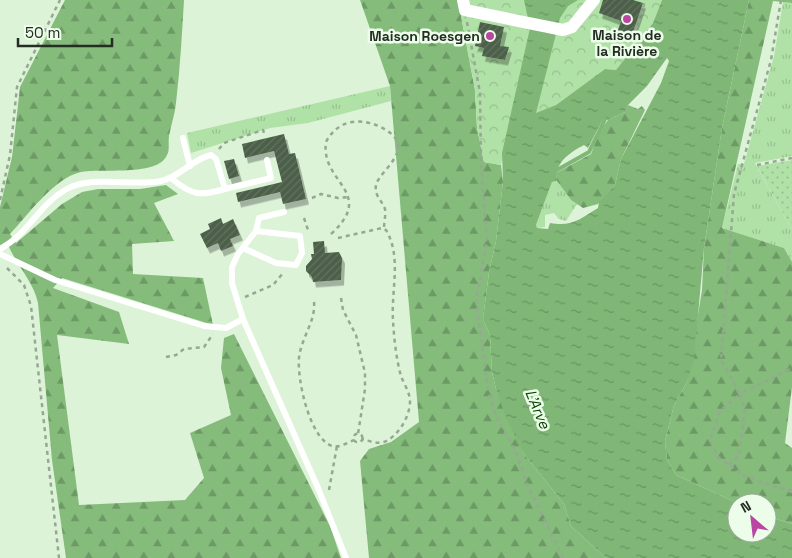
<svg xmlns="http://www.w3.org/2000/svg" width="792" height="558" font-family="'Space Grotesk',sans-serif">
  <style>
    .grass { fill: url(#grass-tufts) }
    .forest { fill: url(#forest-firs) }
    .park { fill: url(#park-crowns) }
    .garden { fill: url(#garden-dots) }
    .water { fill: url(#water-ripples); fill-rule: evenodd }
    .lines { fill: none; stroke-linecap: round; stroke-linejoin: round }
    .stream { stroke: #80b777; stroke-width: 4 }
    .building { fill: url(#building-hatch); filter: url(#shadow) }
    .path { stroke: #96a893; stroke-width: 2.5; stroke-dasharray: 4 4; stroke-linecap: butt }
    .lane { stroke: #fff; stroke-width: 6 }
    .street { stroke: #fff; stroke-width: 12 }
    .poi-dot { fill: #b947a1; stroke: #ecfee9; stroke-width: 2 }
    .labels { text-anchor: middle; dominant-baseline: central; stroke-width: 5; stroke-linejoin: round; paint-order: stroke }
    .poi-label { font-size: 14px; font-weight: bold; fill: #242d23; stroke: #ecfee9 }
    .water-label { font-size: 15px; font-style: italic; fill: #0b4300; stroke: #ecfee9 }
  </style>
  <defs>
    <pattern id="grass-tufts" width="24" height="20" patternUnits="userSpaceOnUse" patternTransform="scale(1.25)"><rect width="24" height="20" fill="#b0e1a7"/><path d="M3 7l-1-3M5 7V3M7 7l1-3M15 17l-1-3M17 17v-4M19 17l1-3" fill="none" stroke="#97c18f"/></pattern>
    <pattern id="forest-firs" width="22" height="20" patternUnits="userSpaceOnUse" patternTransform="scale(1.25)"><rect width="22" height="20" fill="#85bc7c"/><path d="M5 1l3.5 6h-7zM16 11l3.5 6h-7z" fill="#6d9965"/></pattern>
    <pattern id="park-crowns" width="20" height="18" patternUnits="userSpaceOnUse" patternTransform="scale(1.25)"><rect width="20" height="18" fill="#b0e1a7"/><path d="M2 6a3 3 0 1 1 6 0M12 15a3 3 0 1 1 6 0" fill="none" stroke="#97c18f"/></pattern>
    <pattern id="garden-dots" width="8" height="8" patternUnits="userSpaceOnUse" patternTransform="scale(1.25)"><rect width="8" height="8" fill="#b0e1a7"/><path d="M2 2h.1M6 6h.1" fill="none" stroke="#97c18f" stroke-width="1.8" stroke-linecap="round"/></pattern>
    <pattern id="water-ripples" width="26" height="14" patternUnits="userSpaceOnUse" patternTransform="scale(1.25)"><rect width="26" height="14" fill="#80b777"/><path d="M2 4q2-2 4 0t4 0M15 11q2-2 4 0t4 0" fill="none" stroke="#699561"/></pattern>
    <pattern id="building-hatch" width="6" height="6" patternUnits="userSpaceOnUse" patternTransform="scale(1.25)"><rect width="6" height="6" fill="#4b5f48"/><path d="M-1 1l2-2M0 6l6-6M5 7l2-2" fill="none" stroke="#62725f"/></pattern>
    <filter id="shadow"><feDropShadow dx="3" dy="5.5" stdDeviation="0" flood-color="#0004"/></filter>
  </defs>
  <rect width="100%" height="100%" fill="#dcf3d7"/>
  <!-- grass -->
  <g class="grass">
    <polygon points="783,2 792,3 792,156 755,163 792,230 792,262 784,248 722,228 738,164 744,164 774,56"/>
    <polygon points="390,86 391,101 308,123 270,128 191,153 187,133"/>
    <polygon points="557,181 571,200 577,204 566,221 559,219 554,213 545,215 545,227 537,228 536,225 552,182"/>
  </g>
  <!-- forest -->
  <g class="forest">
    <path d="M65,0H184C182,34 180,69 176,103C175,114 171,125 169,136C168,142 170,150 167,155C158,177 99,168 81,172C54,178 28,215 10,234L16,243L62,204L82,192L98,189H140L166,185L178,194L154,203L174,241L132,244L133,274L203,278L213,325L62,278L53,288L119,312L129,344L57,335L79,505L185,500L204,478L190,433L231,415L221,368L224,338L234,334L330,526L341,558H66L52,460L38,303C34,283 18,267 9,247L0,246V207L12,157L20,87Z"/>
    <polygon points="360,0 458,0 475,90 477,128 484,162 501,165 503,182 496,241 489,272 483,319 490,335 492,372 496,389 524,454 564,504 571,526 606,558 369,558 360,461 369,449 391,442 419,422 390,86"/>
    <polygon points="749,0 792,0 792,3 773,1 722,228 784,248 792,262 792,387 785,443 792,448 792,524 767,516 767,503 737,503 676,475 667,460 665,441 674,405 687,382 702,290 704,248 722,128"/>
    <polygon points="628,105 638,109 642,106 645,110 621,159 615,185 598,204 583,208 571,200 557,181 556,173 591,154 600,130 608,120 625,112"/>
  </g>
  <!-- park -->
  <polygon class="park" points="458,0 662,0 653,23 616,70 605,69 556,105 546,111 510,120 501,165 484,162 477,128 475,90"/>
  <!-- garden -->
  <polygon class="garden" points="792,160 792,230 757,166"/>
  <!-- water -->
  <path class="water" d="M524,0H578L568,6L560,18L536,113L556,105L605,69L616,70L653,23L662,0H749L722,128L704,248L694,360L687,382L674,405L665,441L667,460L676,475L737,503V533H767V516L792,524V558H606L571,526L564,504L524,454L506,418L496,389L492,372L490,335L483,319L489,272L496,241L503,182L502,153L530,28ZM667,58L669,61L661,83L621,159L615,185L599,202L598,208C580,219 572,227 550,223L548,229L537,228L536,225L552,182L557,181C554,163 569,153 584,145L588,148L603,119L608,120L625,112L628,105L647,86Z"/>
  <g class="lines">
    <!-- stream -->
    <polyline class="stream" points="557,170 589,152 605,119"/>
  </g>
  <!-- building -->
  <g class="building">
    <polygon points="603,0 633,0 643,3 633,32 629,31 628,37 617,33 621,21 599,13"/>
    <polygon points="480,22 504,27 500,46 509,47 505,60 482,56 484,48 475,46"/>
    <polygon points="284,134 289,154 295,153 306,199 283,204 280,192 238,202 236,193 282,182 274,151 245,158 242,144"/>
    <polygon points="234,159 239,176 229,179 224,161"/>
    <polygon points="221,218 223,224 233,219 240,235 230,239 233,246 221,251 218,243 207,248 200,234 210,229 208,224"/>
    <polygon points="324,241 325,253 339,252 342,258 341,280 313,282 312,277 306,271 306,266 312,259 311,254 314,254 313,242"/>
  </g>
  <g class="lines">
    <!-- path -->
    <g class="path">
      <polyline points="781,0 771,60 734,194 721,360 740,394 720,411 710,440 718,457 744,476 792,492"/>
      <polyline points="467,22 480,93 481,163 487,241 476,300 488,390 496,416 517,454 527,484 563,558"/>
      <path d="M625,42C638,29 641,17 645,0"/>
      <polyline points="219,149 224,143 263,130 264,133"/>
      <polyline points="757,165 792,158"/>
      <polyline points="312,198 321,194 338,198 348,197"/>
      <polyline points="0,200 10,155 17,87 60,0"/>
      <polyline points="304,218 308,230"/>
      <path d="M331,234C377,192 320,183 326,142C331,132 340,124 352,122C363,120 377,124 386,130C417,149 379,171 376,185C374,196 382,200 385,209C386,215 384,222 384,229"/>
      <path d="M338,238L382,228L386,230C402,257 391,290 393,320C394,338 396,358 401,376C404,384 410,393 410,401C410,416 399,436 384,442C377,444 369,441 362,439"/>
      <polyline points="7,268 24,285 31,306 59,558"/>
      <polyline points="245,297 273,285 284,272"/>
      <polyline points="341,298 343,310 356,335 365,373 365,389 358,434"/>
      <path d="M314,302C316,321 301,338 299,358C297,378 309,438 332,446C339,448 347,443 354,440"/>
      <polyline points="166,357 176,355 184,349 204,347 213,334"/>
      <circle cx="358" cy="438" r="4.5"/>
      <polyline points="729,465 739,455 745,408 740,394 792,368"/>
      <polyline points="329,490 337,446"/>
    </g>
    <!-- lane -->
    <g class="lane">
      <polyline points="183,138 190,166"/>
      <polyline points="225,189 271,178 267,160"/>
      <polyline points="243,248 276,263 296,265 302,253 300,236 256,231"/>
      <path d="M0,249C28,234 40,204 65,190C93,174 131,187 161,181C180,177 192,159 211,155L216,159L225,189C200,196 193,196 172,179"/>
      <polyline points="0,254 55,280 204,326 226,328 243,319 232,283 232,267 238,254 256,231 259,218 284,212"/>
      <polyline points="243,319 318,488 346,558"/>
    </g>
    <!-- street -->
    <polyline class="street" points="463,0 465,10 563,30 572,27 594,0"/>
  </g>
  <!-- markers -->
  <g class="poi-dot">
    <circle cx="627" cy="19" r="5"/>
    <circle cx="490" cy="36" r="5"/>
  </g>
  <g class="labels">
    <!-- poi labels -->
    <g class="poi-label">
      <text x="627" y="35">Maison de<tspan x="627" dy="16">la Rivière</tspan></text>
      <text x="480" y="36" text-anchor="end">Maison Roesgen</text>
    </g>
    <!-- water labels -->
    <g class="water-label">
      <text transform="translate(538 409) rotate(67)">L'Arve</text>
    </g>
  </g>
  <!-- north arrow -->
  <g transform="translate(752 518) rotate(332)"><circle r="24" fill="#ecfee9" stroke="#9caa9a"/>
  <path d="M0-4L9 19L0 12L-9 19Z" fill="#b947a1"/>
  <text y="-8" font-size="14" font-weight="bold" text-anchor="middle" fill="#242d23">N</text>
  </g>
  <!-- scale -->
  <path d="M18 38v8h94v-8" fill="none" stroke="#242d23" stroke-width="2.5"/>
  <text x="25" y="38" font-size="15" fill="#242d23" stroke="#ecfee9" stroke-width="4" paint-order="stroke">50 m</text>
</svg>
